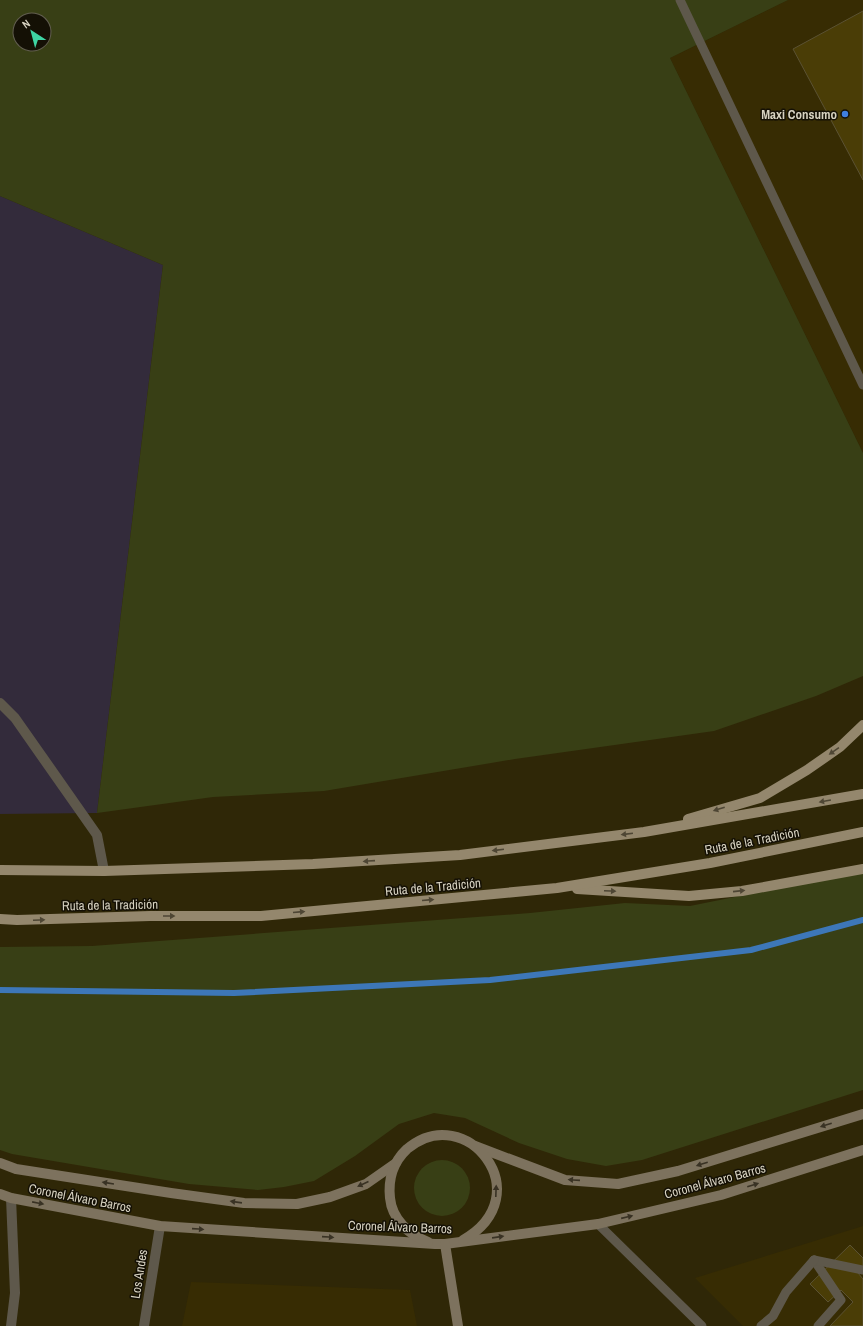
<svg xmlns="http://www.w3.org/2000/svg" width="863" height="1326" font-family="'Archivo Narrow',sans-serif">
  <style>
    .built { fill: #372c03 }
    .industrial { fill: #332b3b }
    .green { fill: #383f15; fill-rule: evenodd }
    .lines { fill: none; stroke-linecap: round; stroke-linejoin: round }
    .stream { stroke: #3d77b8; stroke-width: 6 }
    .building { fill: #4a3d06; stroke: #5b5233 }
    .service { stroke: #5e584b; stroke-width: 9 }
    .minor { stroke: #5e584b; stroke-width: 10 }
    .secondary { stroke: #7d725e; stroke-width: 10 }
    .primary { stroke: #94876d; stroke-width: 10 }
    .oneway { fill: #4e4634 }
    .oneway2 { fill: #393224 }
    .shop-dot { fill: #3f7fe0; stroke: #141005; stroke-width: 1.5 }
    .labels { text-anchor: middle; dominant-baseline: central; stroke-width: 3; stroke-linejoin: round; paint-order: stroke }
    .poi-label { font-size: 13px; font-weight: bold; fill: #d7d2c1; stroke: #141005; text-anchor: end }
    .street-label { font-size: 13px; fill: #d7d2c1; stroke: #141005 }
  </style>
  <rect width="100%" height="100%" fill="#2f2707"/>
  <!-- built -->
  <g class="built">
    <polygon points="788,0 863,0 863,453 670,58"/>
    <polygon points="863,1226 863,1326 743,1326 695,1278"/>
    <polygon points="191,1282 410,1290 417,1326 182,1326"/>
  </g>
  <!-- industrial -->
  <polygon class="industrial" points="0,196 163,265 97,813 0,814"/>
  <!-- green -->
  <g class="green">
    <path d="M0,0H788L670,58L863,453V676L816,696L714,731L515,759L324,791L213,797L97,813L163,265L0,196ZM20,20H44V44H20Z"/>
    <polygon points="863,871 863,1090 642,1160 606,1166 567,1159 519,1143 465,1118 434,1113 399,1124 355,1156 314,1181 284,1187 258,1190 189,1184 12,1154 0,1150 0,947 92,946 530,913 625,903 690,906"/>
    <circle cx="442" cy="1188" r="28"/>
  </g>
  <g class="lines">
    <!-- stream -->
    <polyline class="stream" points="0,990 234,993 490,980 751,950 863,920"/>
  </g>
  <!-- building -->
  <g class="building">
    <polygon points="863,11 863,180 793,49"/>
    <polygon points="850,1245 863,1258 863,1268 858,1273 863,1279 863,1326 830,1326 853,1302 841,1290 828,1302 810,1284"/>
  </g>
  <g class="lines">
    <!-- service -->
    <g class="service">
      <polyline points="680,0 863,385"/>
      <polyline points="598,1224 702,1326"/>
      <polyline points="814,1260 841,1300 818,1326"/>
      <polyline points="814,1260 863,1270"/>
      <polyline points="761,1326 773,1316 786,1292 814,1260"/>
    </g>
    <!-- minor -->
    <g class="minor">
      <polyline points="0,703 15,718 97,835 104,871"/>
      <polyline points="11,1198 15,1293 11,1326"/>
      <polyline points="144,1326 160,1226"/>
    </g>
    <!-- secondary -->
    <g class="secondary">
      <polyline points="475,1146 565,1180 618,1184 678,1171 863,1114"/>
      <polyline points="0,1163 16,1169 171,1193 244,1203 297,1204 330,1197 366,1184 396,1163"/>
      <polyline points="0,1194 11,1198 160,1226 435,1244 445,1244 598,1224 721,1195 863,1150"/>
      <path d="M428,1242C409,1235 392,1219 390,1198C388,1180 393,1162 407,1149C466,1099 542,1195 463,1240"/>
      <polyline points="445,1244 458,1326"/>
    </g>
    <!-- primary -->
    <g class="primary">
      <polyline points="688,819 760,798 807,770 840,747 863,725"/>
      <polyline points="0,870 104,871 313,864 460,855 644,832 863,794"/>
      <polyline points="577,889 689,896 742,891 863,869"/>
      <polyline points="0,919 17,920 150,916 261,916 557,888 710,863 863,832"/>
    </g>
  </g>
  <!-- one-way arrows -->
  <defs><path id="oneway-solid" d="M-6-.8H1V-3.2L6.5 0L1 3.2V.8H-6Z"/></defs>
  <g class="oneway">
    <use href="#oneway-solid" transform="translate(834 751) rotate(145)"/>
    <use href="#oneway-solid" transform="translate(825 801) rotate(170)"/>
    <use href="#oneway-solid" transform="translate(719 809) rotate(163)"/>
    <use href="#oneway-solid" transform="translate(627 834) rotate(173)"/>
    <use href="#oneway-solid" transform="translate(498 850) rotate(173)"/>
    <use href="#oneway-solid" transform="translate(369 861) rotate(176)"/>
    <use href="#oneway-solid" transform="translate(610 891) rotate(3)"/>
    <use href="#oneway-solid" transform="translate(739 891) rotate(-6)"/>
    <use href="#oneway-solid" transform="translate(428 900) rotate(-5)"/>
    <use href="#oneway-solid" transform="translate(299 912) rotate(-5)"/>
    <use href="#oneway-solid" transform="translate(169 916)"/>
    <use href="#oneway-solid" transform="translate(39 920) rotate(-2)"/>
  </g>
  <g class="oneway2">
    <use href="#oneway-solid" transform="translate(826 1125) rotate(163)"/>
    <use href="#oneway-solid" transform="translate(702 1164) rotate(163)"/>
    <use href="#oneway-solid" transform="translate(574 1180) rotate(-176)"/>
    <use href="#oneway-solid" transform="translate(108 1183) rotate(-171)"/>
    <use href="#oneway-solid" transform="translate(363 1184) rotate(156)"/>
    <use href="#oneway-solid" transform="translate(753 1185) rotate(-17)"/>
    <use href="#oneway-solid" transform="translate(496 1191) rotate(-88)"/>
    <use href="#oneway-solid" transform="translate(236 1202) rotate(-172)"/>
    <use href="#oneway-solid" transform="translate(38 1203) rotate(11)"/>
    <use href="#oneway-solid" transform="translate(627 1217) rotate(-13)"/>
    <use href="#oneway-solid" transform="translate(198 1229) rotate(4)"/>
    <use href="#oneway-solid" transform="translate(328 1237) rotate(4)"/>
    <use href="#oneway-solid" transform="translate(498 1237) rotate(-8)"/>
  </g>
  <!-- markers -->
  <circle class="shop-dot" cx="845" cy="114" r="4"/>
  <g class="labels">
    <!-- poi labels -->
    <g class="poi-label">
      <text x="837" y="114">Maxi Consumo</text>
    </g>
    <!-- street labels -->
    <g class="street-label">
      <text transform="translate(752 841) rotate(-11)">Ruta de la Tradición</text>
      <text transform="translate(433 887) rotate(-5)">Ruta de la Tradición</text>
      <text transform="translate(110 905) rotate(-1)">Ruta de la Tradición</text>
      <text transform="translate(715 1181) rotate(-15)">Coronel Álvaro Barros</text>
      <text transform="translate(80 1198) rotate(11)">Coronel Álvaro Barros</text>
      <text transform="translate(400 1227) rotate(2)">Coronel Álvaro Barros</text>
      <text transform="translate(139 1274) rotate(-81)">Los Andes</text>
    </g>
  </g>
  <!-- north arrow -->
  <g transform="translate(32 32) rotate(324)"><circle r="19" fill="#141005" stroke="#625e50"/>
  <path d="M0-3L7 15L0 10L-7 15Z" fill="#3ed4a3"/>
  <text y="-6" font-size="11" font-weight="bold" text-anchor="middle" fill="#d7d2c1">N</text>
  </g>
</svg>
